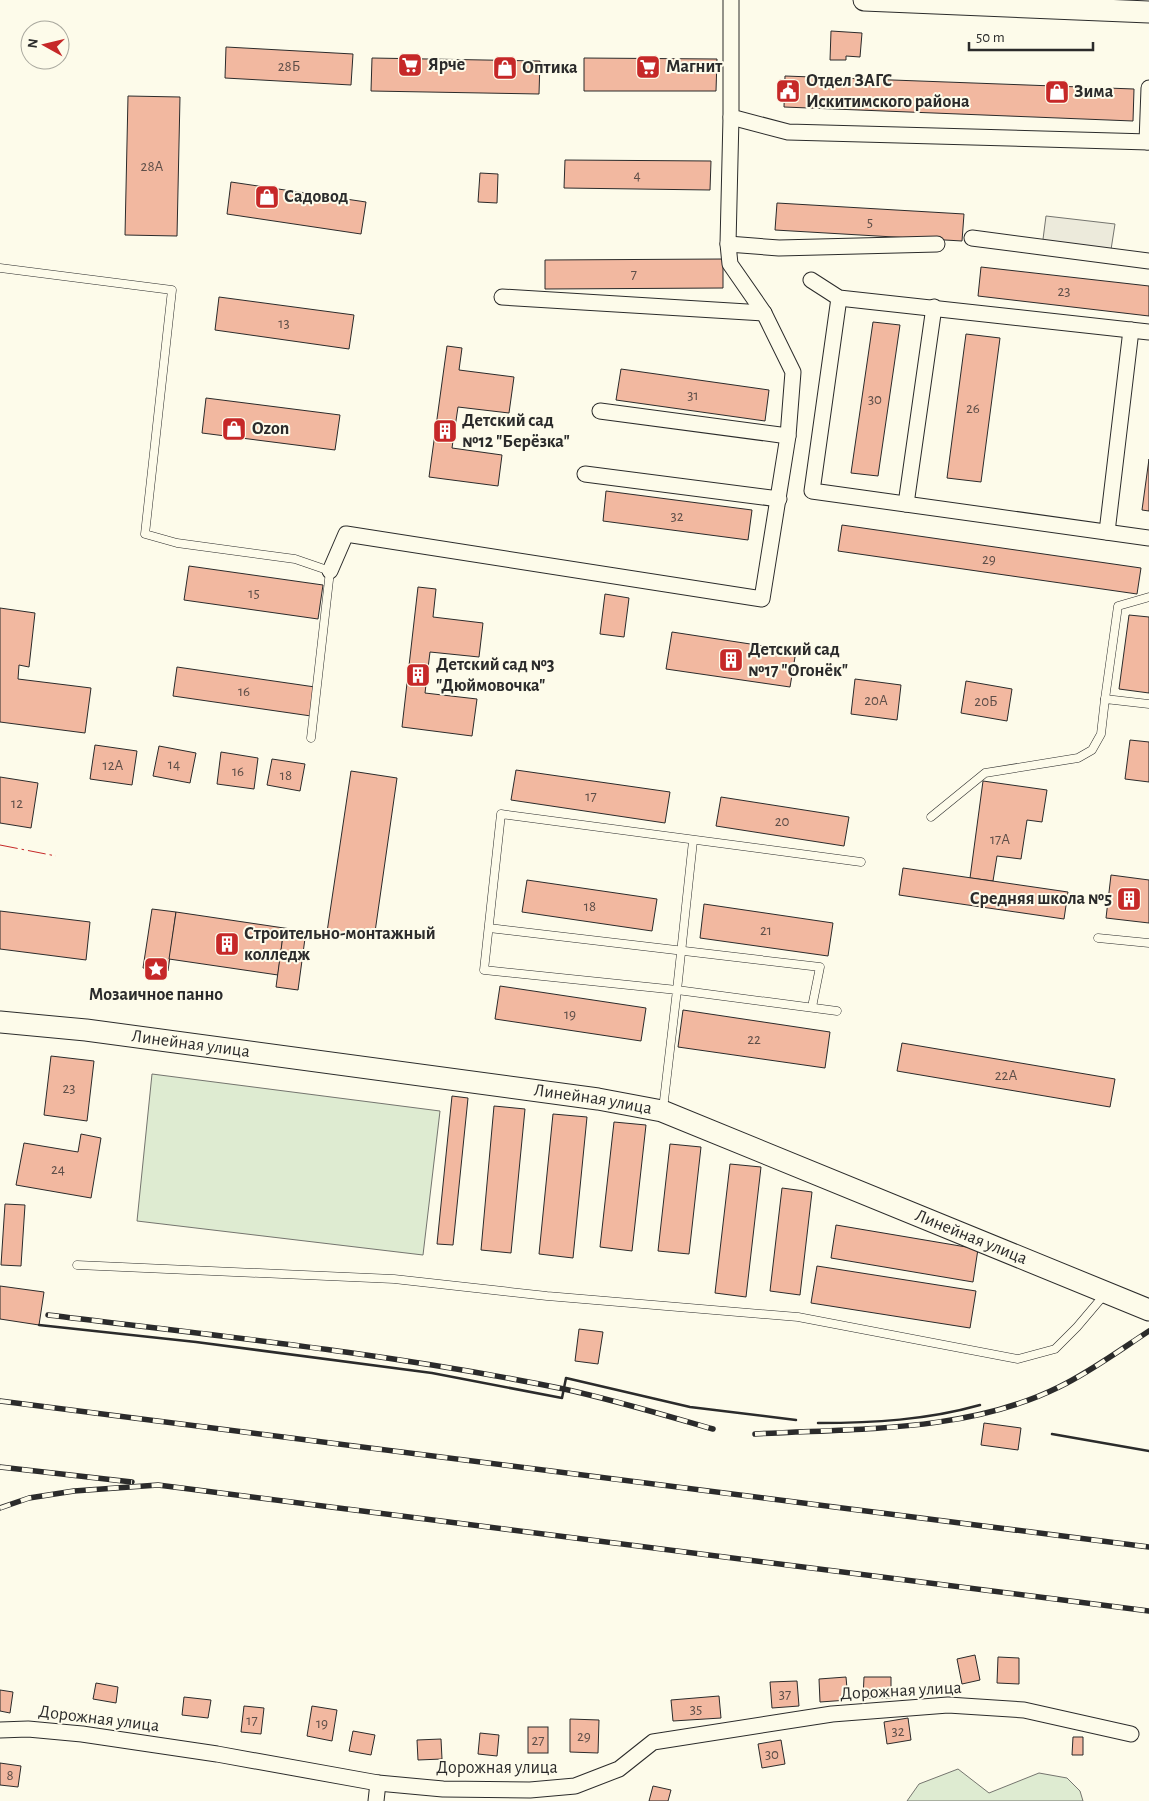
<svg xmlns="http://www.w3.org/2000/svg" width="1149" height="1801" font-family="'Alegreya Sans',sans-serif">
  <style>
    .green { fill: #deebd1; stroke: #74746e }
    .parking { fill: #eceadb; stroke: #74746e }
    .building { fill: #f2b8a0; stroke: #2b2b2b }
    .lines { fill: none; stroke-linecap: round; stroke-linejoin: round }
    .lane-casing { stroke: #2b2b2b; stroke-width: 9 }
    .street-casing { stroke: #2b2b2b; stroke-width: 17 }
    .secondary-casing { stroke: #2b2b2b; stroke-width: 23 }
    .lane { stroke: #fdfbea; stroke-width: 8 }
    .street { stroke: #fdfbea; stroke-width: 15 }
    .secondary { stroke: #fdfbea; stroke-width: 21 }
    .rail-casing { stroke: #2b2b2b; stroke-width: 5.5 }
    .rail { stroke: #fdfbea; stroke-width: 4; stroke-dasharray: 11; stroke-linecap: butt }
    .wall { stroke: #2b2b2b; stroke-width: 2.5 }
    .power { stroke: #c62828; stroke-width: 1; stroke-dasharray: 18 4 2.5 4; stroke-linecap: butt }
    .labels { text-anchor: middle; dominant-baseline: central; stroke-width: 4; stroke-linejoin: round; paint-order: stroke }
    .number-label { font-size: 15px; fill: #5d4e48 }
    .poi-label { font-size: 18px; font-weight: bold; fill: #2b2b2b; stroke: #fdfbea; text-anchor: start }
    .street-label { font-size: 18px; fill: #2b2b2b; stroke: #fdfbea }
  </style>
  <rect width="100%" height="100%" fill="#fdfbea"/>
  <!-- green -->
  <g class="green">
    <polygon points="152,1074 440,1111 423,1255 137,1221"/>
    <polygon points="958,1769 989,1793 1039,1773 1067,1778 1080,1791 1083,1801 907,1801 919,1784"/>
  </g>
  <!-- parking -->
  <polygon class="parking" points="1046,216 1115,224 1110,256 1042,247"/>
  <!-- building -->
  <g class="building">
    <polygon points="831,31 862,33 860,57 846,56 846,60 830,60"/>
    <polygon points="226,47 353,54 351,85 225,78"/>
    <polygon points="372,58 540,61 539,94 371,91"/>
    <polygon points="584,58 717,59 716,91 584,91"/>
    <polygon points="785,76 1134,89 1133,121 784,107"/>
    <polygon points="128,96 180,97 177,236 125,235"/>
    <polygon points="565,160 711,161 710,190 564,188"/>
    <polygon points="480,173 498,174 497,203 478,202"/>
    <polygon points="231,182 366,202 361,234 227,214"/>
    <polygon points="777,203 964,214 962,241 775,230"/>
    <polygon points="723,259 723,288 545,289 545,260"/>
    <polygon points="981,267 1149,286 1149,316 978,296"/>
    <polygon points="219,297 354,315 349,349 215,330"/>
    <polygon points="873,322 900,325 878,476 851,473"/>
    <polygon points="966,334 1000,338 981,482 947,478"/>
    <polygon points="447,346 462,348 459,370 514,377 509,413 458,407 452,448 502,455 498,486 429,477"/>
    <polygon points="621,369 769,390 765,421 616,400"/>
    <polygon points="206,398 340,415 335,450 202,433"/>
    <polygon points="1149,459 1149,511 1142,510"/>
    <polygon points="606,491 752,510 748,540 603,521"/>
    <polygon points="842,525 1141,568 1137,594 838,551"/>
    <polygon points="189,566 323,585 318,619 184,600"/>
    <polygon points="418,587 436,589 433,617 483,623 479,657 430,652 425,693 477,699 472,736 402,727"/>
    <polygon points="605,594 629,598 624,637 600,634"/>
    <polygon points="0,608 35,613 29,667 19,665 18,679 91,688 85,733 0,722"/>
    <polygon points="1129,615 1149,617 1149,693 1119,689"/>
    <polygon points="672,632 796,651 790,687 666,669"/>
    <polygon points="177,667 315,687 311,716 173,696"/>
    <polygon points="855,679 901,685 897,720 851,714"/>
    <polygon points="966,681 1012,689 1007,721 961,713"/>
    <polygon points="1130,740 1149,742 1149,782 1125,779"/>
    <polygon points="95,745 137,751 132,785 90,779"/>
    <polygon points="159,746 196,753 190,783 153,776"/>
    <polygon points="221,752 258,758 254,789 217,784"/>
    <polygon points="272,759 305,764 300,791 267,785"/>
    <polygon points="516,770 670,792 665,823 511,800"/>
    <polygon points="351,771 397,778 374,939 327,932"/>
    <polygon points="0,777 38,783 31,828 0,823"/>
    <polygon points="983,781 1047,790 1042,822 1027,820 1021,859 997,856 993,881 970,878"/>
    <polygon points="721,797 849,817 844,846 716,826"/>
    <polygon points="903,868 1068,892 1064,919 899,895"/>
    <polygon points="1111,875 1149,880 1149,923 1106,918"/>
    <polygon points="527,880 657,899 652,931 522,912"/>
    <polygon points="704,904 833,923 828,956 700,938"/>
    <polygon points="152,909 176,912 168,971 143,968"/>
    <polygon points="0,911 90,922 86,960 0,949"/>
    <polygon points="176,912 284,928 278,975 169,959"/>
    <polygon points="284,928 306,931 298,990 276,987"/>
    <polygon points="500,986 646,1008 641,1041 495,1019"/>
    <polygon points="683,1010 830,1032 825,1068 678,1047"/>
    <polygon points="902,1043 1115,1079 1110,1107 897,1071"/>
    <polygon points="51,1056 94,1061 87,1121 44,1115"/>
    <polygon points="452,1096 468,1098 453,1245 437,1244"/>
    <polygon points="494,1106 525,1109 511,1253 481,1250"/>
    <polygon points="553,1114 587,1117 573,1258 539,1254"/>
    <polygon points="614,1122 646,1125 632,1251 600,1247"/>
    <polygon points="81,1134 101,1138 91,1198 16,1185 24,1143 78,1152"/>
    <polygon points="670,1144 701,1147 689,1254 658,1251"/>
    <polygon points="730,1164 761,1167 746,1297 715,1293"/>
    <polygon points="782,1188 812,1192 800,1295 770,1291"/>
    <polygon points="5,1204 25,1205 21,1266 1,1265"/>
    <polygon points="836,1225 978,1249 973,1282 831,1258"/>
    <polygon points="817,1266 976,1291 970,1328 811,1303"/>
    <polygon points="0,1286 44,1292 39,1325 0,1319"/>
    <polygon points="579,1329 603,1332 598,1364 575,1361"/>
    <polygon points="984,1423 1021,1428 1018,1450 981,1445"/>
    <polygon points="975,1655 980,1680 962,1684 957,1659"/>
    <polygon points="998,1657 1019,1658 1019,1684 997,1683"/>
    <polygon points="846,1677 848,1700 820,1702 819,1679"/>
    <polygon points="864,1677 891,1677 891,1698 863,1698"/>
    <polygon points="797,1681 799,1706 772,1708 770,1682"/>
    <polygon points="96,1683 118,1687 116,1703 93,1699"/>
    <polygon points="0,1690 13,1692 10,1713 0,1711"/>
    <polygon points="719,1696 721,1718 673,1721 671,1700"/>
    <polygon points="184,1697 211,1700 208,1718 182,1715"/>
    <polygon points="244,1706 264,1708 261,1734 241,1732"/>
    <polygon points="312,1706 337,1710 332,1741 307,1736"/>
    <polygon points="908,1718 911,1740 887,1744 884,1722"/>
    <polygon points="570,1719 599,1720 598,1753 570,1752"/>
    <rect x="528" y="1727" width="20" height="26"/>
    <polygon points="353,1731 375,1735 371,1755 349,1751"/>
    <polygon points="480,1733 499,1735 497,1756 478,1754"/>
    <polygon points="1073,1737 1083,1737 1083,1755 1072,1755"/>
    <polygon points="441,1739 442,1759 418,1760 417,1740"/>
    <polygon points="781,1740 785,1764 762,1768 758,1744"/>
    <polygon points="0,1763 21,1766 18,1787 0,1785"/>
    <polygon points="653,1786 671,1790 668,1801 649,1801"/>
  </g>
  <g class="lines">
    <defs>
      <g id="lane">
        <polyline points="0,268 172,290 145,534 177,543 295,559 330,571 311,738"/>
        <polyline points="1105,699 1118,606 1149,597"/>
        <polyline points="931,817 985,773 1078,758 1092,750 1101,734 1105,699 1149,704"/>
        <polyline points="693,841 677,990 837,1011"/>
        <polyline points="489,928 820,967 812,1007"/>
        <polyline points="1098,938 1149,943"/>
        <polyline points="663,1109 677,990 484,970 501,814 861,862"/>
        <polyline points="77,1265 394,1279 547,1296 798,1317 1018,1359 1055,1349 1077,1327 1105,1294"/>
      </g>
      <g id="street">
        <polyline points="731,0 731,117 788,132 1149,142"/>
        <polyline points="1147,142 1149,88"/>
        <polyline points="972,238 1149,261"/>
        <polyline points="728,244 779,248 937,244"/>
        <polyline points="811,280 839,298 1149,332"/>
        <polyline points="502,297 764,313"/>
        <polyline points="839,298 812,491 1149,538"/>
        <polyline points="600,411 788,436"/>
        <polyline points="585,474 779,499"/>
        <polyline points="906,504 934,307"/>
        <polyline points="1107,532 1131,330"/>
        <polyline points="330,571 346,534 762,599 788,436 793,372 764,313 730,264 728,244 731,117"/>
        <polyline points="0,1730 28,1729 82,1734 217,1754 378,1783 443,1789 530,1790 575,1786 619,1769 653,1742 832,1714 948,1705 1024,1710 1131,1734"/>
        <polyline points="376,1801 378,1783"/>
      </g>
      <g id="secondary">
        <polyline points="864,0 1149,12"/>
        <path id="s1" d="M0,1022L86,1030L598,1099L662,1111L1149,1310"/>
      </g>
    </defs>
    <!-- lane casing -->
    <use href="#lane" class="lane-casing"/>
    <!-- street casing -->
    <use href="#street" class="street-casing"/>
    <!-- secondary casing -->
    <use href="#secondary" class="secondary-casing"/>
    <!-- lane -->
    <use href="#lane" class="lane"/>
    <!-- street -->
    <use href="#street" class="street"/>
    <!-- secondary -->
    <use href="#secondary" class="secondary"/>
    <defs>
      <g id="rail">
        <path d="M48,1315C220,1336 394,1354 564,1389C614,1400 664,1415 713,1429"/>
        <polyline points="0,1401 1149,1547"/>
        <path d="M755,1434C856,1428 966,1433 1059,1387C1090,1372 1120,1350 1149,1331"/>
        <polyline points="0,1467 132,1482"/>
        <polyline points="0,1508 29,1498 74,1491 158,1485 1149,1611"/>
      </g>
    </defs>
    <!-- rail casing -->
    <use href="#rail" class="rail-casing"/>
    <!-- rail -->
    <use href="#rail" class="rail"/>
    <!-- wall -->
    <g class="wall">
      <polyline points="39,1325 196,1342 432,1373 562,1398 566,1378 690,1407 796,1420"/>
      <path d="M818,1423C873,1423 927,1420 980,1405"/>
      <polyline points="1052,1434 1149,1451"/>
    </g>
    <!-- power -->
    <polyline class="power" points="0,845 56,856"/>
  </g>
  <!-- icons -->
  <defs>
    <symbol id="supermarket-square" viewBox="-11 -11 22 22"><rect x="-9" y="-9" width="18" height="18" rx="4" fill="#c62828" stroke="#fdfbea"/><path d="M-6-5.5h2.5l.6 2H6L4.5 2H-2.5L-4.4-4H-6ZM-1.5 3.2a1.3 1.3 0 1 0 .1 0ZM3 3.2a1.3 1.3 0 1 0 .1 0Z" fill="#fff"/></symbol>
    <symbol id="shop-square" viewBox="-11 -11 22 22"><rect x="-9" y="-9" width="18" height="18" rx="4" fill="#c62828" stroke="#fdfbea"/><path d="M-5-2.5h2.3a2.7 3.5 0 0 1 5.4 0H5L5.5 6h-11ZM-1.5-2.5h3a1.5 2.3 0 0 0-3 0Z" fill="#fff"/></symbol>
    <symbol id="civic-square" viewBox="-11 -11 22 22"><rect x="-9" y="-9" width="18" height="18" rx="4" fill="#c62828" stroke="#fdfbea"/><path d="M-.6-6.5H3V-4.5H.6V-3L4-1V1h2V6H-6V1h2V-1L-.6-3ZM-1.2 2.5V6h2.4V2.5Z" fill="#fff"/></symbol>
    <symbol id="building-square" viewBox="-11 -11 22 22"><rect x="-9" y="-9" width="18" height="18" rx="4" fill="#c62828" stroke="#fdfbea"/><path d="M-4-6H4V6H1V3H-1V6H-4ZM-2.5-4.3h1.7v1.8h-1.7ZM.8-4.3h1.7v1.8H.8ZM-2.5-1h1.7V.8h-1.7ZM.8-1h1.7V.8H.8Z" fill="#fff"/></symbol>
    <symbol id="sight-square" viewBox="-11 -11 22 22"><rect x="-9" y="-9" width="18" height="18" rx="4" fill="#c62828" stroke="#fdfbea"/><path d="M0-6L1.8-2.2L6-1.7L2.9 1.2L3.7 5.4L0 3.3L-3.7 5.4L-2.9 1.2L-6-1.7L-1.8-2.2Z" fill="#fff"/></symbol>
  </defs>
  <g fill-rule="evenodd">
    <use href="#supermarket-square" x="396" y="51" width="28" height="28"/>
    <use href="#supermarket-square" x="634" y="53" width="28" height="28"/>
    <use href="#shop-square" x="491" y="54" width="28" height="28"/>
    <use href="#civic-square" x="774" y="77" width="28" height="28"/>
    <use href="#shop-square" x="1043" y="78" width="28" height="28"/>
    <use href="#shop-square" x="253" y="183" width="28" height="28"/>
    <use href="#shop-square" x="220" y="415" width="28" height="28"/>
    <use href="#building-square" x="431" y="417" width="28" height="28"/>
    <use href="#building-square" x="717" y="646" width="28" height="28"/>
    <use href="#building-square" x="404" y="661" width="28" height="28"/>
    <use href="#building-square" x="1115" y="885" width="28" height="28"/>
    <use href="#building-square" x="213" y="930" width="28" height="28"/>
    <use href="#sight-square" x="142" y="955" width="28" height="28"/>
  </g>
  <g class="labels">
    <!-- number labels -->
    <g class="number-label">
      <text x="289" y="66">28Б</text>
      <text x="152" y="166">28А</text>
      <text x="637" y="175">4</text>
      <text x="870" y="222">5</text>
      <text x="634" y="274">7</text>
      <text x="1064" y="291">23</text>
      <text x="284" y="323">13</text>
      <text x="693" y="395">31</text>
      <text x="875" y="399">30</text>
      <text x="973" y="408">26</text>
      <text x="677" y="516">32</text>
      <text x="989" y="559">29</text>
      <text x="254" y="593">15</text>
      <text x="244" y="691">16</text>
      <text x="876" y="700">20А</text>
      <text x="986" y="701">20Б</text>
      <text x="174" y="764">14</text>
      <text x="113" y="765">12А</text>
      <text x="238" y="771">16</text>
      <text x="286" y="775">18</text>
      <text x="591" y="796">17</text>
      <text x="17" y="803">12</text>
      <text x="782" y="821">20</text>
      <text x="1000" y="839">17А</text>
      <text x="590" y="906">18</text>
      <text x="766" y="930">21</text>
      <text x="570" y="1014">19</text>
      <text x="754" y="1039">22</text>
      <text x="1006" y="1075">22А</text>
      <text x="69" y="1088">23</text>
      <text x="58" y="1169">24</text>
      <text x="785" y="1694">37</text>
      <text x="696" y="1709">35</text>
      <text x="252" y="1720">17</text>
      <text x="322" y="1723">19</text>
      <text x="898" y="1731">32</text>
      <text x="584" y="1736">29</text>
      <text x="538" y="1740">27</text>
      <text x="772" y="1754">30</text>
      <text x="10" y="1775">8</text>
    </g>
    <!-- poi labels -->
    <g class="poi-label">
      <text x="428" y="65">Ярче</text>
      <text x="666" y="67">Магнит</text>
      <text x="522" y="68">Оптика</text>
      <text x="806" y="81">Отдел ЗАГС<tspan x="806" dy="21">Искитимского района</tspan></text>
      <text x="1074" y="92">Зима</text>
      <text x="284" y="197">Садовод</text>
      <text x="462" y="421">Детский сад<tspan x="462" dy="21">№12 "Берёзка"</tspan></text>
      <text x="252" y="429">Ozon</text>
      <text x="748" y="650">Детский сад<tspan x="748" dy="21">№17 "Огонёк"</tspan></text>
      <text x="436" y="665">Детский сад №3<tspan x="436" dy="21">"Дюймовочка"</tspan></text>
      <text x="1112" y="899" text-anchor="end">Средняя школа №5</text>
      <text x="244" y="934">Строительно-монтажный<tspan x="244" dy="21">колледж</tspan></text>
      <text x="156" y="995" text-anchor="middle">Мозаичное панно</text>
    </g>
    <!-- street labels -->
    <g class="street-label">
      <text stroke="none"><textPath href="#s1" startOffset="192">Линейная улица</textPath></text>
      <text stroke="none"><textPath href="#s1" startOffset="598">Линейная улица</textPath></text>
      <text stroke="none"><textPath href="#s1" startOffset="1002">Линейная улица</textPath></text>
      <text transform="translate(901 1691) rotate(-3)">Дорожная улица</text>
      <text transform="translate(99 1719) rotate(7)">Дорожная улица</text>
      <text x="497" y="1768">Дорожная улица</text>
    </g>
  </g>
  <!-- north arrow -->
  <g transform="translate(45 45) rotate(278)"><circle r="24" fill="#fdfbea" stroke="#a9a89e"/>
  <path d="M0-4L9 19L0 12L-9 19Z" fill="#c62828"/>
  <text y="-8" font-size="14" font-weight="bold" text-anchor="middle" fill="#2b2b2b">N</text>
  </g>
  <!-- scale -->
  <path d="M969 42v8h124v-8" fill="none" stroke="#2b2b2b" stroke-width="2.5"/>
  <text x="976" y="42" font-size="15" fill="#2b2b2b" stroke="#fdfbea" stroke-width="4" paint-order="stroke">50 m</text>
</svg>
